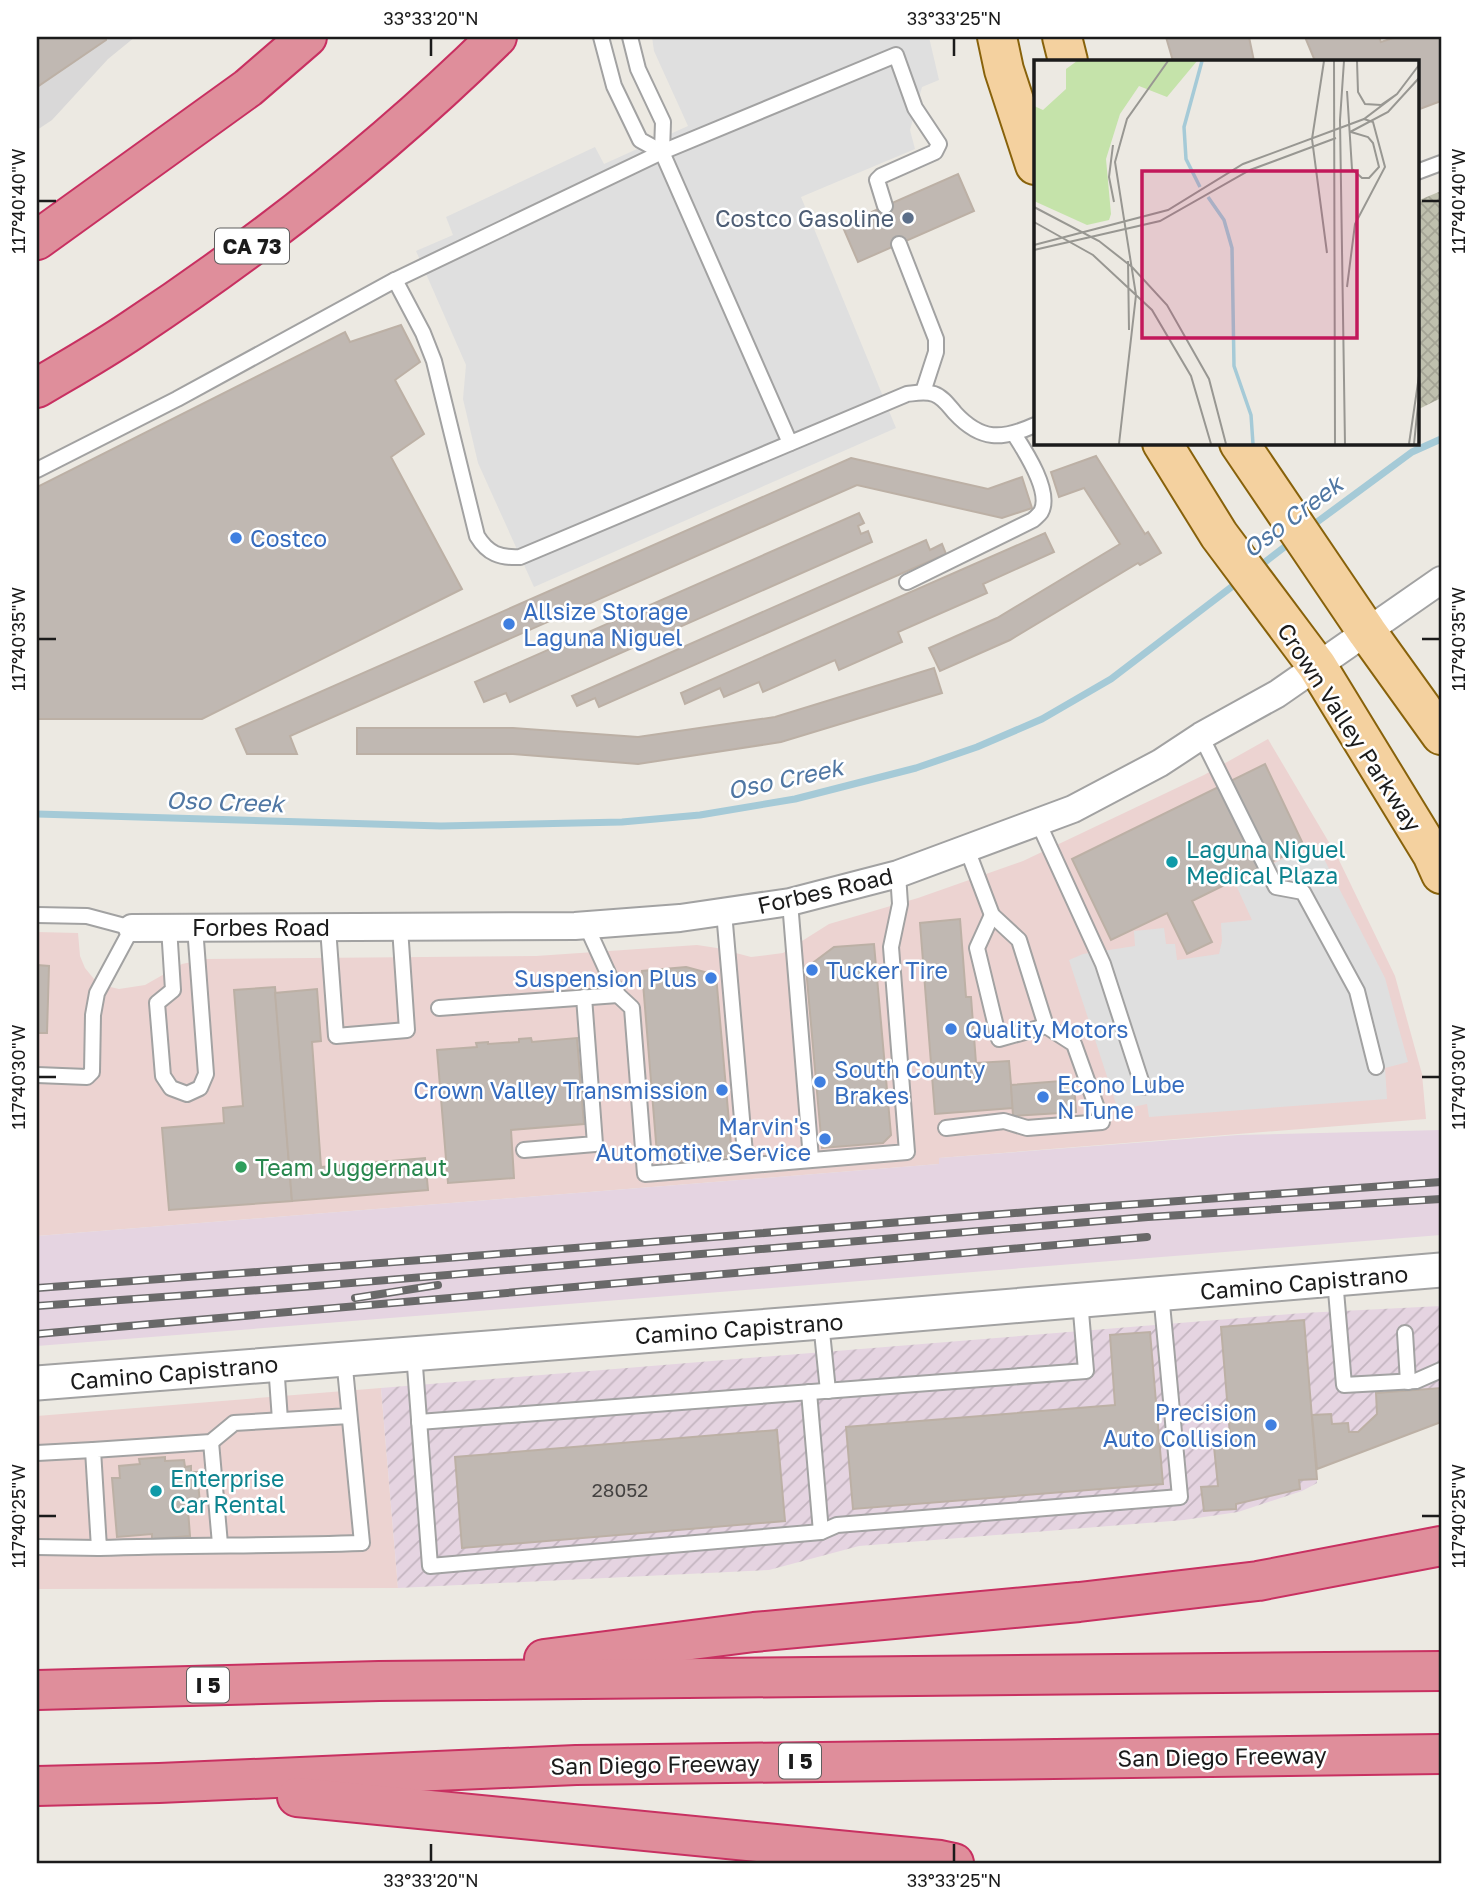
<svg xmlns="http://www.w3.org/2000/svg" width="1478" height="1900" font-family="'Golos Text',sans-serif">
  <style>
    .residential { fill: #d9d8d8 }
    .commercial { fill: #ecd3d1 }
    .industrial { fill: url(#industrial-furrows) }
    .railway { fill: #e5d4e1 }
    .construction { fill: url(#construction-cross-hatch) }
    .parking { fill: #dfdfdf }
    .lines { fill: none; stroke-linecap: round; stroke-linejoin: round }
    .stream { stroke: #a5cad7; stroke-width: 7 }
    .building { fill: #c0b8b2; stroke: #bcb0a5; stroke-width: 2 }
    .service-casing { stroke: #a2a2a2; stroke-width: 18 }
    .minor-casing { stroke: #a2a2a2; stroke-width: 30 }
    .tertiary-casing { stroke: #a2a2a2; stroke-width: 37 }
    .primary-casing { stroke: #88620b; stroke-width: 42 }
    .motorway-casing { stroke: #c83061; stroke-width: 42 }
    .service { stroke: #fff; stroke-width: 14 }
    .minor { stroke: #fff; stroke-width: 26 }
    .tertiary { stroke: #fff; stroke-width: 33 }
    .primary { stroke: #f4d19f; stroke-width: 38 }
    .motorway { stroke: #df8e9b; stroke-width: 38 }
    .rail-casing { stroke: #696969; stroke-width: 8 }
    .rail { stroke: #fff; stroke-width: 5; stroke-dasharray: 16; stroke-linecap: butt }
    .ticks { fill: none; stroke: #1b1b1b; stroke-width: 2.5 }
    .service-dot { fill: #5c6f8a; stroke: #fff; stroke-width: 2.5 }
    .shop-dot { fill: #3f7fe0; stroke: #fff; stroke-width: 2.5 }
    .culture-dot { fill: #0f9aa8; stroke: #fff; stroke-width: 2.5 }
    .leisure-dot { fill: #2e9e5b; stroke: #fff; stroke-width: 2.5 }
    .labels { text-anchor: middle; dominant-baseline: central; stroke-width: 5; stroke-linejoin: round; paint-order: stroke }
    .number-label { font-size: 19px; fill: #444241 }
    .shield { fill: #fff; stroke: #5f5f5f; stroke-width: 2 }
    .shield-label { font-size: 21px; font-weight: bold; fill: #1b1b1b }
    .service-label { font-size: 23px; fill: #4e5e75; stroke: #fff; text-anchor: end }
    .shop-label { font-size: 23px; fill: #366cbe; stroke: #fff; text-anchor: start }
    .street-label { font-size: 23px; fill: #1b1b1b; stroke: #fff }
    .culture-label { font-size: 23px; fill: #0d838f; stroke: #fff; text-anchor: start }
    .leisure-label { font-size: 23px; fill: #27864d; stroke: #fff; text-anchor: start }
    .water-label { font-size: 24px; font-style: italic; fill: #5077a3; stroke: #fff }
    .inset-river { fill: none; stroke: #a5cad7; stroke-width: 3.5 }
    .inset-road { fill: none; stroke: #989792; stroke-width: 2 }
    .view { fill: #c2185b; fill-opacity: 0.15; stroke: #c2185b; stroke-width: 3.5 }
    .inset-edge { fill: none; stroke: #1b1b1b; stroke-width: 3.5 }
    .neatline { fill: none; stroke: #1b1b1b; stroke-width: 2.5 }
    .ticks-label { font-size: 18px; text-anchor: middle; fill: #1b1b1b }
  </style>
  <defs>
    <pattern id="industrial-furrows" width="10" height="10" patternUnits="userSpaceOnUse" patternTransform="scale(1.75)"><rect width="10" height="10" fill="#e5d4e1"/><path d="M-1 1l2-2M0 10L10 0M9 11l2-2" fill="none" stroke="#c4b5c0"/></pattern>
    <pattern id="construction-cross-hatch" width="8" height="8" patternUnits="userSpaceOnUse" patternTransform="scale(1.75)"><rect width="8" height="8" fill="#bfc0ae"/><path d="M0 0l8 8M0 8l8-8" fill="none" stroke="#a4a495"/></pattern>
  </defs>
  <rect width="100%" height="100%" fill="#ece9e2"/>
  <!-- residential -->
  <polygon class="residential" points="37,37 135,37 108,59 52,120 37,130"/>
  <!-- commercial -->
  <g class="commercial">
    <polygon points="1268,739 1337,856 1395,976 1422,1074 1426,1119 939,1158 939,1164 37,1236 37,932 78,933 80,956 85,968 94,979 106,986 119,989 145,985 182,964 206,959 536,956 697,945 717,948 751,957 783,953 829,924 918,898 1023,861 1204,775"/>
    <polygon points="381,1388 398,1588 37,1589 37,1416"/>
  </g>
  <!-- industrial -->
  <polygon class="industrial" points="1441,1306 1441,1422 1317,1469 1317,1483 1302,1491 1238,1512 1184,1520 859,1546 769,1570 398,1588 381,1388 1303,1313"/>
  <!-- railway -->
  <polygon class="railway" points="1441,1130 1441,1235 37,1346 37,1236 939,1164 939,1158 1238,1135"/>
  <!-- construction -->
  <polygon class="construction" points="1441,191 1441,398 1417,410 1417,201"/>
  <!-- parking -->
  <g class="parking">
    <polygon points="652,37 929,37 939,80 922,87 910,130 915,149 801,197 896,428 534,587 478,463 463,399 466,365 416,251 453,235 446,217 595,147 604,164 688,126 654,51"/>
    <polygon points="1296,852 1301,864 1321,853 1385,978 1408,1062 1385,1068 1387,1099 1149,1117 1147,1104 1118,1110 1069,960 1083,954 1135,946 1134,931 1164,928 1166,944 1175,944 1177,960 1219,954 1222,941 1221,923 1252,920 1235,883"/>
  </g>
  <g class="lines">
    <!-- stream -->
    <g class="stream">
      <polyline points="1309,528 1412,452 1441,439"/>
      <polyline points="1256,569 1291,542"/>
      <polyline points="37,814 441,826 622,822 700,815 795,799 916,768 977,747 1042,719 1111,679 1238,582"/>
    </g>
  </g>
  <!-- building -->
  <g class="building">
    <polygon points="37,37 106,37 106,40 37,87"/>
    <polygon points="1166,37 1249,37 1254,61 1173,61"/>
    <polygon points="1305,37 1379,37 1381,42 1396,37 1441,37 1441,101 1417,110 1417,61 1315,61"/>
    <polygon points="958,174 974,211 858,262 842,225"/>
    <polygon points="401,325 420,362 395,380 424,434 391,457 462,589 202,719 37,719 37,487 345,332 350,342"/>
    <polygon points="1096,456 1145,534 1148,532 1161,553 1140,565 1138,563 1010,640 940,671 929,648 997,618 1120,544 1084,488 1059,497 1051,472"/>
    <polygon points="851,458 988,489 1022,477 1032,508 1002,518 857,485 290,736 297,754 247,754 236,729"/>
    <polygon points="859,513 864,523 858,526 861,534 868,531 872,542 510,702 506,693 484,702 475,682"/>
    <polygon points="1045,533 1054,552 983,584 987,593 898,632 902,642 839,670 835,660 763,692 759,682 724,697 720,688 685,704 681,693"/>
    <polygon points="926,540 930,550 942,544 946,554 599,707 595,698 577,706 572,696"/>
    <polygon points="934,668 942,693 781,742 638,764 513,754 357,754 357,728 513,728 638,737 775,717"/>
    <polygon points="1265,764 1304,846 1192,901 1212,942 1187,954 1167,913 1111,940 1072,859"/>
    <polygon points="960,919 966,997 971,997 976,1063 1009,1061 1013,1108 935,1114 920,923"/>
    <polygon points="874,944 891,1135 883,1143 822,1148 806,968 834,947"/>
    <polygon points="37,965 49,966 47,1033 37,1033"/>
    <polygon points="686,967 716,975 732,1156 666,1162 657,1154 642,971"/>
    <polygon points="275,987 292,1201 169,1210 162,1128 224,1123 223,1108 243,1106 234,990"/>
    <polygon points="317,989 321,1041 312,1042 321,1167 425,1158 428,1190 292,1201 275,993"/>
    <polygon points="531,1038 532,1042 577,1038 584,1124 511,1130 514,1178 448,1183 437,1050 477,1047 476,1043 488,1042 488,1044 519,1042 519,1039"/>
    <polygon points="1074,1080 1076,1112 1013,1116 1011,1085"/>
    <polygon points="1304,1320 1317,1479 1299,1480 1300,1489 1236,1504 1236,1509 1204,1511 1201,1487 1218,1486 1213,1437 1230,1435 1221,1327"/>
    <polygon points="1150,1332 1163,1484 853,1509 846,1427 1115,1405 1110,1335"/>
    <polygon points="1441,1388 1441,1422 1317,1469 1312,1415 1331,1414 1332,1424 1348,1423 1349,1432 1358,1432 1377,1414 1376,1393"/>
    <polygon points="777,1430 785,1521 462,1548 455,1457"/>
    <polygon points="165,1457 165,1461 184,1460 185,1467 191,1466 191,1472 197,1472 200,1503 193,1504 194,1510 188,1510 190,1536 152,1539 152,1534 117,1537 112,1478 120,1478 119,1466 140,1464 139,1459"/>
  </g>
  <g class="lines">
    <defs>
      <g id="service">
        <polyline points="601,37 614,86 640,140 662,152"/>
        <polyline points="630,37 638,69 663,122 662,152 790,443"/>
        <polyline points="1417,172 1441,163"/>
        <polyline points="899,244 936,339 936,352 923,392"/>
        <path d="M395,280L423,333L434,361L477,536C488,554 500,558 520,557L907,394C916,393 925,391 934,394C943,397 949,406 955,413C981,441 1002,440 1035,425"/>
        <polyline points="37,470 177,399 395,280 662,152 896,55 915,108 939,144 935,152 881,176 877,180 885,206"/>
        <path d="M907,582L1033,520C1036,517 1039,515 1041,512C1052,492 1025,451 1014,434"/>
        <polyline points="1201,736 1276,887 1303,892 1357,991 1376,1067"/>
        <polyline points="1038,822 1103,964 1143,1087"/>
        <polyline points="790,902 811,1159"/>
        <polyline points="724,912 746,1165"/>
        <polyline points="37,915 87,916 132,928 97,993 93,1015 92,1072 87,1077 37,1075"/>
        <polyline points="992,915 977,948 999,1039 1046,1026"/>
        <polyline points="586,925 618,995 632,1008 645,1174 907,1152 891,947 900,904 898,874"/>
        <polyline points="169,927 173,990 157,1003 163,1076 171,1088 187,1094 200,1088 206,1074 195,927"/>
        <polyline points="328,928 336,1036 407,1030 400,928"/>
        <polyline points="439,1008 618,995"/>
        <polyline points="946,1128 1004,1121 1027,1128 1102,1122 1074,1044 1046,1026 1019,940 992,915 967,849"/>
        <polyline points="524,1150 595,1144 584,997"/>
        <polyline points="1335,1279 1344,1385 1416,1381 1441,1370"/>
        <polyline points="821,1322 828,1391"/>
        <polyline points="1405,1333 1408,1382"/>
        <polyline points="414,1353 430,1566 821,1532 837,1525 1180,1497 1161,1293"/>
        <path d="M344,1358L362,1543C274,1546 187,1545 99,1548L93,1450L211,1442L234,1423L349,1416"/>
        <polyline points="276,1364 280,1420"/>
        <polyline points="809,1392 821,1532"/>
        <polyline points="419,1422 1086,1371 1080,1300"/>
        <polyline points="211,1442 220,1544"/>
        <polyline points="37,1453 93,1450"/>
        <polyline points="37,1547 99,1548"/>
      </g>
      <polyline id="minor" points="132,928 575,926 680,918 790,902 898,874 1073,809 1160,763 1201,736 1277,694 1441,580"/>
      <polyline id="tertiary" points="37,1383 821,1322 1441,1270"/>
      <g id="primary">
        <polyline points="997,37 1004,70 1035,165"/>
        <polyline points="1062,37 1068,61"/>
        <polyline points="1162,443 1219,535 1317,666 1432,854 1441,874"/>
        <polyline points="1239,443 1367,632 1441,735"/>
      </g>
      <g id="motorway">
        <polyline points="37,240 248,88 307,37"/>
        <path d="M37,388C69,369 101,351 132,330C262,244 386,146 497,37"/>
        <polyline points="544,1659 754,1632 1079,1602 1258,1581 1441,1546"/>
        <polyline points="37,1690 379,1681 1441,1671"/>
        <polyline points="37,1786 159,1783 576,1765 1441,1754"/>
        <polyline points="297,1797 940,1860 954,1863"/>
      </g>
    </defs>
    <!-- service casing -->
    <use href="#service" class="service-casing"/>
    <!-- minor casing -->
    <use href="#minor" class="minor-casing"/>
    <!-- tertiary casing -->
    <use href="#tertiary" class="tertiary-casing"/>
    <!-- primary casing -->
    <use href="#primary" class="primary-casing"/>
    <!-- motorway casing -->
    <use href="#motorway" class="motorway-casing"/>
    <!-- service -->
    <use href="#service" class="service"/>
    <!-- minor -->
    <use href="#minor" class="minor"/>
    <!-- tertiary -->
    <use href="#tertiary" class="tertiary"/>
    <!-- primary -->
    <use href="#primary" class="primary"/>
    <!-- motorway -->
    <use href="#motorway" class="motorway"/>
    <defs>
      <g id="rail">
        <polyline points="37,1288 435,1259 1054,1210 1441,1182"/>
        <polyline points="355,1298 438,1285"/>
        <polyline points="37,1306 315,1286 1148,1217 1441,1199"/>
        <polyline points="37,1334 1147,1237"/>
      </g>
    </defs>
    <!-- rail casing -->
    <use href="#rail" class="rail-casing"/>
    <!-- rail -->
    <use href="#rail" class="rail"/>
  </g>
  <!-- ticks -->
  <path class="ticks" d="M431,38V56M954,38V56M38,201H56M1422,201H1440M38,639H56M1422,639H1440M38,1077H56M1422,1077H1440M38,1516H56M1422,1516H1440M431,1844V1862M954,1844V1862"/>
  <!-- markers -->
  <circle class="service-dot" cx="908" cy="218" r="7"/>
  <g class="shop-dot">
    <circle cx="236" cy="538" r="7"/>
    <circle cx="509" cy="624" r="7"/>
    <circle cx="812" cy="970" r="7"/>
    <circle cx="711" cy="978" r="7"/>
    <circle cx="951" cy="1029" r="7"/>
    <circle cx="820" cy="1082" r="7"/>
    <circle cx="722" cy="1090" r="7"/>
    <circle cx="1043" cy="1097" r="7"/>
    <circle cx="825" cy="1139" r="7"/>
    <circle cx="1271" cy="1425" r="7"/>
  </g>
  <g class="culture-dot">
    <circle cx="1172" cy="862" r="7"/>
    <circle cx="156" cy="1491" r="7"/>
  </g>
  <circle class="leisure-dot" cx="241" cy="1167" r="7"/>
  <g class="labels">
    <!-- number labels -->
    <g class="number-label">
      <text x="620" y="1489">28052</text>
    </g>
    <!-- shield labels -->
    <g class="shield">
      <rect x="215" y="228.5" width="74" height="35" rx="5"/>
      <rect x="187" y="1667.5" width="42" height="35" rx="5"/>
      <rect x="779" y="1743.5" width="42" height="35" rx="5"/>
    </g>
    <g class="shield-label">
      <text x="252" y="246">CA 73</text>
      <text x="208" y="1685">I 5</text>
      <text x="800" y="1761">I 5</text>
    </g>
    <!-- service labels -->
    <g class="service-label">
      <text x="894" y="218">Costco Gasoline</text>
    </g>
    <!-- shop labels -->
    <g class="shop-label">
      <text x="250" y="538">Costco</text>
      <text x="523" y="611">Allsize Storage<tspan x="523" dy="26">Laguna Niguel</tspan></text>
      <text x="826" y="970">Tucker Tire</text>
      <text x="697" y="978" text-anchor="end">Suspension Plus</text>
      <text x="965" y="1029">Quality Motors</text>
      <text x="834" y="1069">South County<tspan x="834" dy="26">Brakes</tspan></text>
      <text x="1057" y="1084">Econo Lube<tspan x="1057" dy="26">N Tune</tspan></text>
      <text x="708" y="1090" text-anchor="end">Crown Valley Transmission</text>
      <text x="811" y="1126" text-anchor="end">Marvin's<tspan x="811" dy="26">Automotive Service</tspan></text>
      <text x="1257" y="1412" text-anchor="end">Precision<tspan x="1257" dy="26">Auto Collision</tspan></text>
    </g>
    <!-- street labels -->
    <g class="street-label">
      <text transform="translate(1350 727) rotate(57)">Crown Valley Parkway</text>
      <text transform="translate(825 890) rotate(-13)">Forbes Road</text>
      <text x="261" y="927">Forbes Road</text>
      <text transform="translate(1304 1282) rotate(-5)">Camino Capistrano</text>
      <text transform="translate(739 1328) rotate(-4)">Camino Capistrano</text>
      <text transform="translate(174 1372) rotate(-5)">Camino Capistrano</text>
      <text transform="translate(1222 1756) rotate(-1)">San Diego Freeway</text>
      <text transform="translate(655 1764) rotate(-1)">San Diego Freeway</text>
    </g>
    <!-- culture labels -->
    <g class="culture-label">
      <text x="1186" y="849">Laguna Niguel<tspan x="1186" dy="26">Medical Plaza</tspan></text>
      <text x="170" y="1478">Enterprise<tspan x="170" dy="26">Car Rental</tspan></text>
    </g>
    <!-- leisure labels -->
    <g class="leisure-label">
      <text x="255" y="1167">Team Juggernaut</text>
    </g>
    <!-- water labels -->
    <g class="water-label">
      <text transform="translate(1292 516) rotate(-37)">Oso Creek</text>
      <text transform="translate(785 778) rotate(-12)">Oso Creek</text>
      <text transform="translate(225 801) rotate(2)">Oso Creek</text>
    </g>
  </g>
  <!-- overview -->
  <g transform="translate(1034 60)">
    <rect width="385" height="385" fill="#ece9e2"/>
    <path d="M43,1H163L133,37L105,26L86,54L72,99L77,154L75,160L53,165L0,141V46L9,50L32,29V9Z" fill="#c5e3aa"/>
    <path class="inset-river" d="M166,127L152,99L150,67L168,1M174,137L190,160L198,188L200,306L217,355L219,384"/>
    <path class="inset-road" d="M290,1L278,79L293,193M300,1L301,384M310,1L306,60L311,384M323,1L324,32L331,44L347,45L363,34M313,31L318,109L328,118H335L345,107L339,83L334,77L317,72M316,72L354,52L385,18M79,85L75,117L80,142M0,147L65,181L98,207L133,245L175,319L192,384M0,162L59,195L118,250L157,316L177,384M0,185L134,150L209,104L330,59L363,34L385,5M0,190L126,161L216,110L302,78M94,201L95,270M313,227L321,164L351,107L339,62L330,59M85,384L102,235L81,102L93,59L134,1M375,384L385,316M380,384L385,335"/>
    <path class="view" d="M108,111H323V278H108Z"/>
    <rect width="385" height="385" class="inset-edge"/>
  </g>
  <!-- border -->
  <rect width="1478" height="1900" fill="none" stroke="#ffffff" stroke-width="77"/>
  <rect x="38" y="38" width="1402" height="1824" class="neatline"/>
  <g class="ticks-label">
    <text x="431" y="25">33°33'20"N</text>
    <text x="954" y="25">33°33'25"N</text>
    <text transform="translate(1459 201) rotate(-90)" y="6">117°40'40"W</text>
    <text transform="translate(19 201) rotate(-90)" y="6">117°40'40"W</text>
    <text transform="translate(19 639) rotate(-90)" y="6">117°40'35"W</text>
    <text transform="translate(1459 639) rotate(-90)" y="6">117°40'35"W</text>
    <text transform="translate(1459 1077) rotate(-90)" y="6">117°40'30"W</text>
    <text transform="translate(19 1077) rotate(-90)" y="6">117°40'30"W</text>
    <text transform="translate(19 1516) rotate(-90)" y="6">117°40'25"W</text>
    <text transform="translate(1459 1516) rotate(-90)" y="6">117°40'25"W</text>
    <text x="431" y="1887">33°33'20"N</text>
    <text x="954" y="1887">33°33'25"N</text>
  </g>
</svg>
